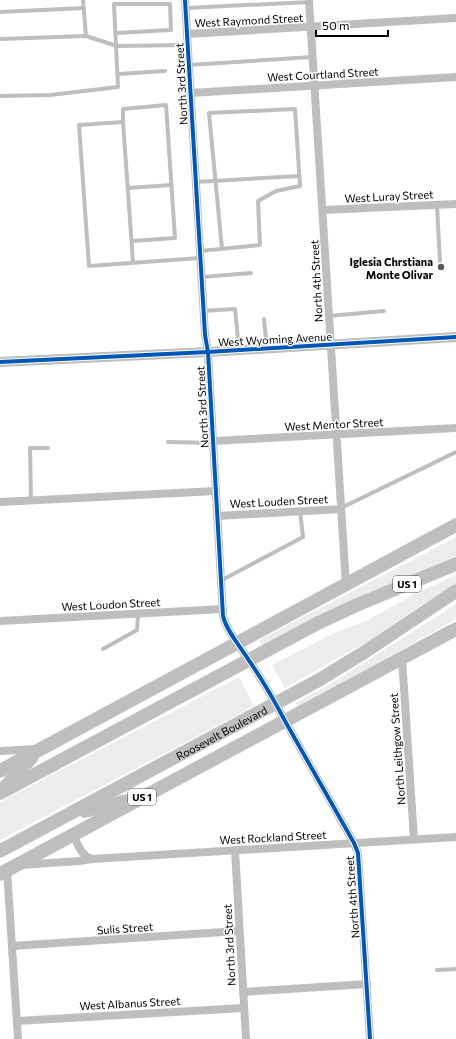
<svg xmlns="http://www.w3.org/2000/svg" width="456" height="1039" font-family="Commissioner,sans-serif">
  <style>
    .grass { fill: #ececec }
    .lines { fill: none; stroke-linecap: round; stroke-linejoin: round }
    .trunk-casing { stroke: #dbdbdb; stroke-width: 14 }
    .service { stroke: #bebebe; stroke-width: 4 }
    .minor { stroke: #bebebe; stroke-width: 8 }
    .tertiary { stroke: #bebebe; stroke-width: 10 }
    .trunk { stroke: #bebebe; stroke-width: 13 }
    .cycleway-casing { stroke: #fff; stroke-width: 6 }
    .cycleway { stroke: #0057b8; stroke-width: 4 }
    .poi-dot { fill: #595959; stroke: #fff; stroke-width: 1.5 }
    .labels { text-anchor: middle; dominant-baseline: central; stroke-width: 3; stroke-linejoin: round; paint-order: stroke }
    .shield { fill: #fff; stroke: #4c4c4c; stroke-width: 1 }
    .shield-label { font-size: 10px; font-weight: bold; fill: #000 }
    .street-label { font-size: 11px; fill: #000; stroke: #fff }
    .poi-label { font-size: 11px; font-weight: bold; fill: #000; stroke: #fff; text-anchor: end }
  </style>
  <rect width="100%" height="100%" fill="#fff"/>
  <!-- grass -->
  <g class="grass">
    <polygon points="456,537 456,556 395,583 334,608 263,645 259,640"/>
    <polygon points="456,575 456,584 418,607 368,641 285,688 272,665 334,633 366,621 416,593"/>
    <polygon points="456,604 456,619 299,707 295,703 332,683"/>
    <polygon points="239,677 254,706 0,840 0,802"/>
  </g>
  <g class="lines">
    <defs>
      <g id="trunk">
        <polyline points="0,771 456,525"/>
        <polyline points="5,787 32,757"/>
        <polyline points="0,793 318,623 359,604 456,564"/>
        <polyline points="85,811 126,801"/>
        <path id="s1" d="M0,851L319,680L363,653L456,591"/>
        <polyline points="0,874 456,629"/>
      </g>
    </defs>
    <!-- trunk casing -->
    <use href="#trunk" class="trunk-casing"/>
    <!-- service -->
    <g class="service">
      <polyline points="83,0 86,36"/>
      <polyline points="186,8 310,2"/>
      <polyline points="0,12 84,8"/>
      <polyline points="0,39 86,36 117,46 188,45"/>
      <polyline points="189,65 312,57"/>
      <polyline points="118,74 165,71"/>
      <polyline points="0,96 50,95 118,87 114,4 170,4 171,30 116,33"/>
      <polyline points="123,122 123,109 166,105 175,238 132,241"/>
      <polyline points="196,182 299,176"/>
      <polyline points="128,188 171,185"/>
      <polyline points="437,205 440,262"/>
      <polyline points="200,251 260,245 258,201 276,191 300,186 295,109 209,113 222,249"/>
      <polyline points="133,262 123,122 79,125 89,266 200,258"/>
      <polyline points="202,277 251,273"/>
      <polyline points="203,311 235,309 239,349"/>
      <polyline points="329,316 384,311"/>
      <polyline points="264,319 267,348"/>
      <polyline points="168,442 213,443"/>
      <polyline points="31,500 30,448 48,448"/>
      <polyline points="341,508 456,452"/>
      <polyline points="222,580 303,537 300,511"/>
      <polyline points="103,649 137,630 138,614"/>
      <polyline points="437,970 456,969"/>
    </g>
    <!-- minor -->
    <g class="minor">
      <path d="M185,0L205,335L208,352L223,616C227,632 240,646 248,659C262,679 274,700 285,721L354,843L358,853L370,1039"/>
      <polyline points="309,0 346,585"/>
      <polyline points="187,34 456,18"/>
      <polyline points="190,93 456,77"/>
      <polyline points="323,210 456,204"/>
      <polyline points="213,441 456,428"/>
      <polyline points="0,502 216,491"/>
      <polyline points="217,516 341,509"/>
      <polyline points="0,621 223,609"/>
      <polyline points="402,658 414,839"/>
      <polyline points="0,751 36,749"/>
      <path d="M73,835C78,844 81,856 92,859"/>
      <polyline points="235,850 246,1039"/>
      <polyline points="21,865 79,861 92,859 456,837"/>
      <polyline points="7,870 18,1039"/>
      <polyline points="12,946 239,931"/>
      <polyline points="243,992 367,984"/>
      <polyline points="17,1021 244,1008"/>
    </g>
    <!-- tertiary -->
    <polyline class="tertiary" points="0,362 208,352 456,337"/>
    <!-- trunk -->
    <use href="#trunk" class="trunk"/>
    <defs>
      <g id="cycleway">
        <path d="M185,0L205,335L208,352L223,616C227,632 240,646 248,659C262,679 274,700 285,721L354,843L358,853L370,1039"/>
        <polyline points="0,362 208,352 456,337"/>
      </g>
    </defs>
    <!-- cycleway casing -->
    <use href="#cycleway" class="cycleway-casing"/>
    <!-- cycleway -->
    <use href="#cycleway" class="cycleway"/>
  </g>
  <!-- markers -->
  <circle class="poi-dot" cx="441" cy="267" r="4"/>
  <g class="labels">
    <!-- shield labels -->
    <g class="shield">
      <rect x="393" y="576" width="28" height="16" rx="3"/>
      <rect x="128" y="789" width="28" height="16" rx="3"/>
    </g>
    <g class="shield-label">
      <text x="407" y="584">US 1</text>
      <text x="142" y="797">US 1</text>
    </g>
    <!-- street labels -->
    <g class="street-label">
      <text transform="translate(249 20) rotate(-3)">West Raymond Street</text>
      <text transform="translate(323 74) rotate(-3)">West Courtland Street</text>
      <text transform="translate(181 84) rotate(-93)">North 3rd Street</text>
      <text transform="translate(389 196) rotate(-3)">West Luray Street</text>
      <text transform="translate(316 281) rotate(-93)">North 4th Street</text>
      <text transform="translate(275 339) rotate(-3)">West Wyoming Avenue</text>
      <text transform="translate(202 407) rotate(-93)">North 3rd Street</text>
      <text transform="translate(334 424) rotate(-3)">West Mentor Street</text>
      <text transform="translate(279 501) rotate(-3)">West Louden Street</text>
      <text transform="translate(111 604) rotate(-3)">West Loudon Street</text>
      <text stroke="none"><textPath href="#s1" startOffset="251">Roosevelt Boulevard</textPath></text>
      <text transform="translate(397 749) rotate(-94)">North Leithgow Street</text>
      <text transform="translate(273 837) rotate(-3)">West Rockland Street</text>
      <text transform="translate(352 897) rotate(-94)">North 4th Street</text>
      <text transform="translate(125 928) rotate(-4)">Sulis Street</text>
      <text transform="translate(229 945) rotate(-93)">North 3rd Street</text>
      <text transform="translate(130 1003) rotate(-3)">West Albanus Street</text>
    </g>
    <!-- poi labels -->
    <g class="poi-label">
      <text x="433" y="261">Iglesia Chrstiana<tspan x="433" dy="13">Monte Olivar</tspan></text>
    </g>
  </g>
  <!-- scale -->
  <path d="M316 30v6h72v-6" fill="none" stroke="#000000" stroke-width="2"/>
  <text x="322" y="30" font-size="12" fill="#000000" stroke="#ffffff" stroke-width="3" paint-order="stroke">50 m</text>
</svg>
